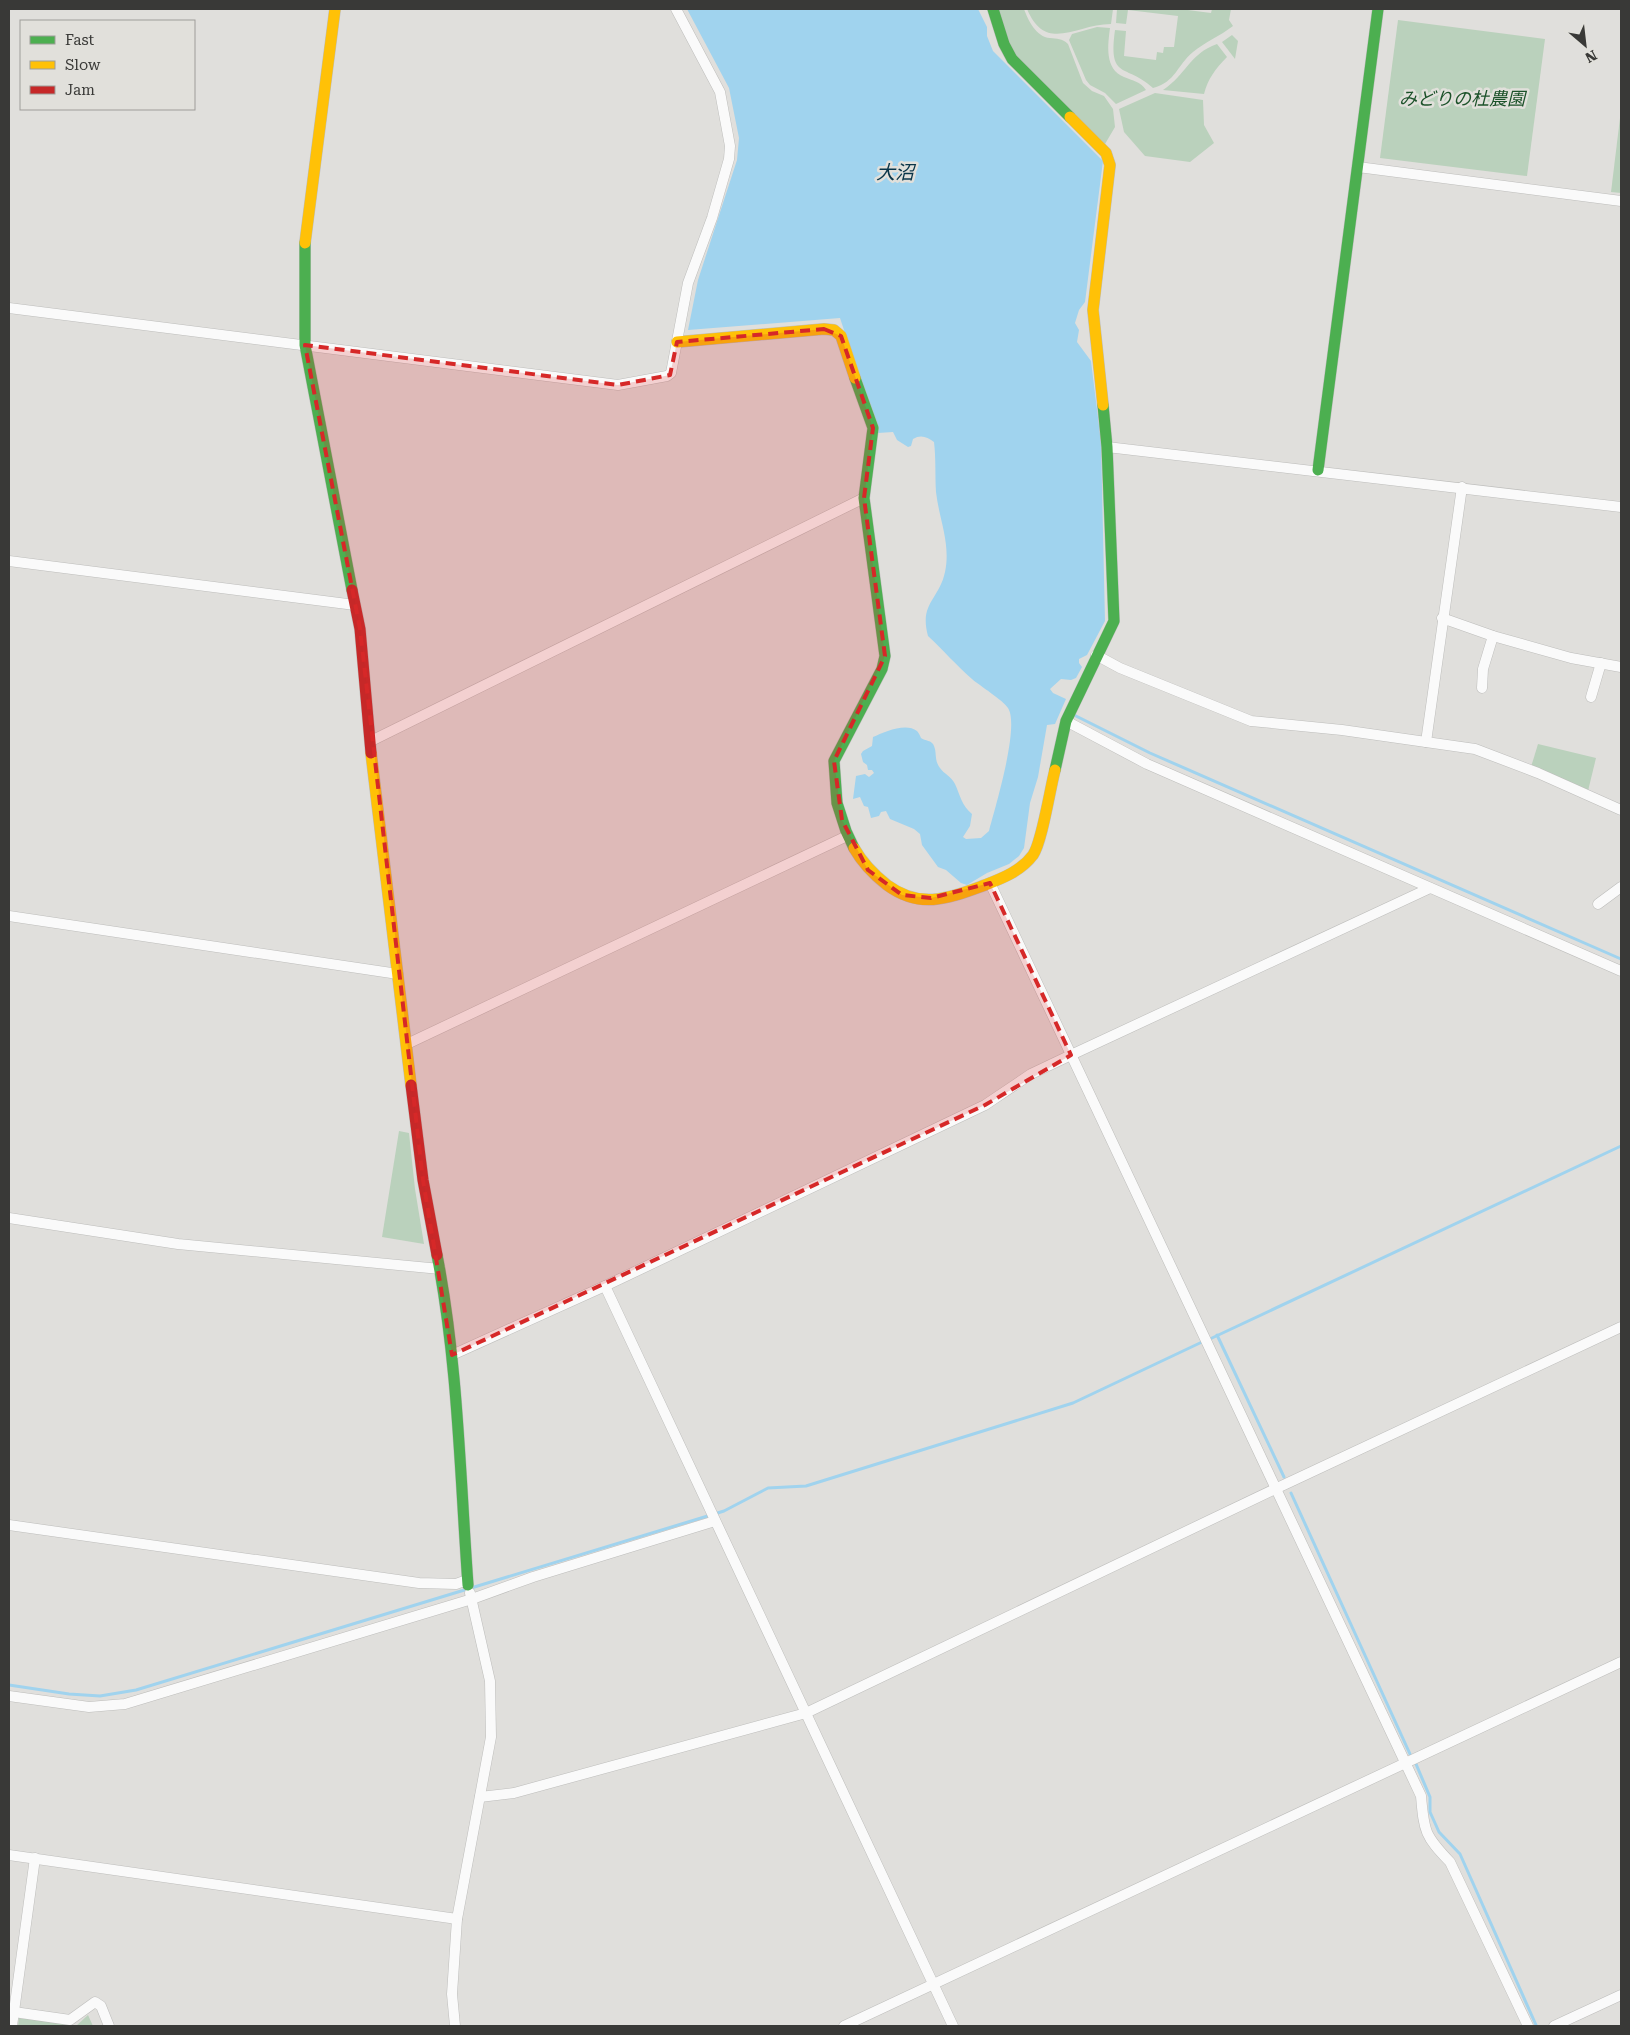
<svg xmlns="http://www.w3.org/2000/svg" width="1630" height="2035" font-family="'Roboto Serif','Noto Sans JP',serif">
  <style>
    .green { fill: #bad1bc }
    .water { fill: #a0d3ee }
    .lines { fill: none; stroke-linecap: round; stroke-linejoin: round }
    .stream { stroke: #a0d3ee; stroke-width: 3 }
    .street-casing { stroke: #bdbdbb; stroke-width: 11 }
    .fast-casing { stroke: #bdbdbb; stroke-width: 12 }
    .slow-casing { stroke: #bdbdbb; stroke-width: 12 }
    .jam-casing { stroke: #bdbdbb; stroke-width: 12 }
    .street { stroke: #fafafa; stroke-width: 10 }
    .fast { stroke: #4caf50; stroke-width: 11 }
    .slow { stroke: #ffc107; stroke-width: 11 }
    .jam { stroke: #c62828; stroke-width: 11 }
    .marked { fill: #d62828; fill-opacity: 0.2; stroke: #d62828; stroke-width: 4; stroke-dasharray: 10 6; stroke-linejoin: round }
    .labels { text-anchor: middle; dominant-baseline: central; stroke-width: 5; stroke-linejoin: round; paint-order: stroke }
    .park-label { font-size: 18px; font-style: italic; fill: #1c522a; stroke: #e1e0db }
    .water-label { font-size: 19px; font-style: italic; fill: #093549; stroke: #e1e0db }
  </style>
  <rect width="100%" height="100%" fill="#e0dfdc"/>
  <!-- green -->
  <g class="green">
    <path d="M996,9H1024C1028,20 1036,37 1050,38C1057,39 1062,38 1068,44L1083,83L1092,91L1104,96L1113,109L1115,127L1105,144L1013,56Z"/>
    <path d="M1027,9H1113L1111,24C1076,24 1046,54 1027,9Z"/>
    <path d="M1117,9H1180L1211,13L1212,9H1231L1229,20L1233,26C1220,36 1205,42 1193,52C1177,65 1176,82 1153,88C1126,63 1108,81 1115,30L1126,31L1124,56L1156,60L1157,52L1163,53L1164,47H1174L1178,16L1128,10L1126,24L1116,23Z"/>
    <polygon points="1398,20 1545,39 1527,176 1380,158"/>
    <path d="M1097,27L1110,28C1108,44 1104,69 1124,77C1133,81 1140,81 1146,90L1116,104L1105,93L1090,85L1086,80L1069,40L1072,34Z"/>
    <polygon points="1232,35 1238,41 1235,59 1222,42"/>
    <path d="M1217,44L1227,57C1215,69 1208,79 1204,94L1163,90C1187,74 1189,54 1217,44Z"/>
    <polygon points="1155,93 1203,100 1204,125 1214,143 1190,162 1145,156 1124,132 1119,109"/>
    <polygon points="1620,118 1621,118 1621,193 1611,192"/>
    <polygon points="1538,744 1596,758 1588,791 1531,767"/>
    <polygon points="399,1131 409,1133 415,1189 424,1244 382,1237"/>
    <polygon points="88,2015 93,2026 76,2026"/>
    <polygon points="19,2018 67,2024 64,2026 18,2026"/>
  </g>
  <!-- water -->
  <path class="water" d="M687,9H978L987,27V36L993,51L1103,161L1085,302L1079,310L1075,323L1079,330L1077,342L1091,361L1101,442L1105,621L1087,655L1079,659V663L1082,667L1076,678L1071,680L1061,679L1050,689L1053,693L1066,699L1055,724L1047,725L1038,777L1030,803L1024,848L1019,856L1009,864L987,873L967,885L961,883L946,870L938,867L922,845L920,834L914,829L890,819L886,811L881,812L879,816L871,818L868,807L864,806L860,797L853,799L856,776L865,774L869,777L874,773L872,770H868L867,765L863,762L861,754L863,751L872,746L873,737C884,732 906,722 917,731C919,733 920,736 921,738C925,741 932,740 934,746C937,753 934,760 940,768C944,774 951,776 955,784C960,795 962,806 972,814L970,826L963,837L966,839L981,838L989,831C995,808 1020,726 1008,708C1003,700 980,686 972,679C957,666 943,650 928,636C919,603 939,600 945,572C951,544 939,519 936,492C935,475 936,459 934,442C927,437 921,434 913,439L911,446L908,447L897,440L893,432L878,433L840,318L688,330L698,280L737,160L739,138L729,88Z"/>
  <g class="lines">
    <!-- stream -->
    <g class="stream">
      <polyline points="1074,715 1150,753 1621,959"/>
      <polyline points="1217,1335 1284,1477"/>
      <polyline points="1212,1338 1621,1146"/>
      <polyline points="1291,1493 1410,1754"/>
      <polyline points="9,1685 69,1694 100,1696 136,1690 724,1511 768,1488 806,1486 1073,1403 1202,1342"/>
      <polyline points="1416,1764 1430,1797 1430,1812 1439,1832 1460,1854 1536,2025"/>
    </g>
    <defs>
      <g id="street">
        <polyline points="1358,167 1621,201"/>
        <polyline points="9,308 618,385 667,376 671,373 688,283 712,218 729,159 730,146 720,92 676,9"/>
        <polyline points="1107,447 1621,507"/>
        <polyline points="1462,487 1426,742 1475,749 1538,773 1621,810"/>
        <polyline points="9,561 355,605"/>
        <polyline points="1442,618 1493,636 1571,658 1621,667"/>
        <polyline points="1096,655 1120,668 1251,721 1342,730 1426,742"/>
        <polyline points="1482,688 1483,669 1493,636"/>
        <polyline points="1591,697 1601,663"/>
        <polyline points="1066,721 1147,764 1621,971"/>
        <polyline points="371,741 864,498"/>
        <path d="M990,883L1421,1796C1424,1832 1425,1836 1450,1862L1528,2026"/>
        <polyline points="1598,904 1621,887"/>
        <polyline points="9,916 398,974"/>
        <polyline points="407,1044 847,836"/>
        <polyline points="9,1218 178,1244 440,1269"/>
        <polyline points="605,1286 953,2026"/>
        <polyline points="452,1355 605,1286 985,1105 1031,1074 1071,1055 1430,888"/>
        <polyline points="9,1525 419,1583 456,1584 467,1580"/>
        <polyline points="9,1696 89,1707 125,1704 472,1599 533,1577 715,1521"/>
        <polyline points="480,1797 514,1793 806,1713 1275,1489 1621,1327"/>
        <polyline points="9,1855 457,1919"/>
        <polyline points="14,2012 70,2020 95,2002 101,2006 109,2026"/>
        <polyline points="12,2026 35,1858"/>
        <polyline points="455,2026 452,1994 457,1919 491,1737 490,1681 470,1593"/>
        <polyline points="844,2026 1621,1662"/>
        <polyline points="1554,2026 1621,1995"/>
      </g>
      <g id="fast">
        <polyline points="993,9 1004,44 1012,59 1070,117"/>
        <polyline points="305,243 305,345 352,590"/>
        <polyline points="1318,470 1378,9"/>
        <polyline points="1055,770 1066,721 1114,621 1107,447 1103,405"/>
        <polyline points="854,848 846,831 837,803 834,761 882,669 885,656 864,498 873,428 855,378"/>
        <path d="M437,1255C458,1363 460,1475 468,1585"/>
      </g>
      <g id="slow">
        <polyline points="1070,117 1106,153 1110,165 1093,310 1103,405"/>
        <polyline points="305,243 335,9"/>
        <polyline points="677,342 824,329 834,330 841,336 855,378"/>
        <polyline points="371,753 411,1085"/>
        <path d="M854,848C863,864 873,874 887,885C921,910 949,898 985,885C1003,878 1021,871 1033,855C1042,842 1050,789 1055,770"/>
      </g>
      <g id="jam">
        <polyline points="352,590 360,629 371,753"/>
        <polyline points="411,1085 423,1180 437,1255"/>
      </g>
    </defs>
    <!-- street casing -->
    <use href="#street" class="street-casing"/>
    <!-- fast casing -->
    <use href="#fast" class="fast-casing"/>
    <!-- slow casing -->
    <use href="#slow" class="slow-casing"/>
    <!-- jam casing -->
    <use href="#jam" class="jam-casing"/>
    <!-- street -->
    <use href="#street" class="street"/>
    <!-- fast -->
    <use href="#fast" class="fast"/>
    <!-- slow -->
    <use href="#slow" class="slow"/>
    <!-- jam -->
    <use href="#jam" class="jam"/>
  </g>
  <!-- marked area -->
  <path class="marked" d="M824,329L841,336L873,428L864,498L885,656L834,761L842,820L868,870L902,895L931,898L990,883L1071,1055L985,1105L452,1355L423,1180L360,629L305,345L618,385L670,375L677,342Z"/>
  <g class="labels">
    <!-- park labels -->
    <g class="park-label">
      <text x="1462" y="98">みどりの杜農園</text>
    </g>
    <!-- water labels -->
    <g class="water-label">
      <text x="895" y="172">大沼</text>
    </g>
  </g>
  <!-- border -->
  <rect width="1630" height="2035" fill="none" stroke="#393937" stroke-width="20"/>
  <!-- legend -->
  <rect x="20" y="20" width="175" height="90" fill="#e1e0db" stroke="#9e9d99"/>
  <rect x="30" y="36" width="25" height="8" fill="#4caf50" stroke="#9e9d99"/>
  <text x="65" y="45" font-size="15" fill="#393937">Fast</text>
  <rect x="30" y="61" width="25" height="8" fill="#ffc107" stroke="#9e9d99"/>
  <text x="65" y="70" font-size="15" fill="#393937">Slow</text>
  <rect x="30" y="86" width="25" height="8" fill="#c62828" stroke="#9e9d99"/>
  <text x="65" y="95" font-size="15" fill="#393937">Jam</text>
  <!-- north arrow -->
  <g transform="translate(1585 45) rotate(152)" stroke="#e1e0db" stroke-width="4" paint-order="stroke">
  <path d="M0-4L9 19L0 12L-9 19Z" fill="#393937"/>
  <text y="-8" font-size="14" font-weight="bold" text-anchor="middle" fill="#393937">N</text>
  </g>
</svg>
